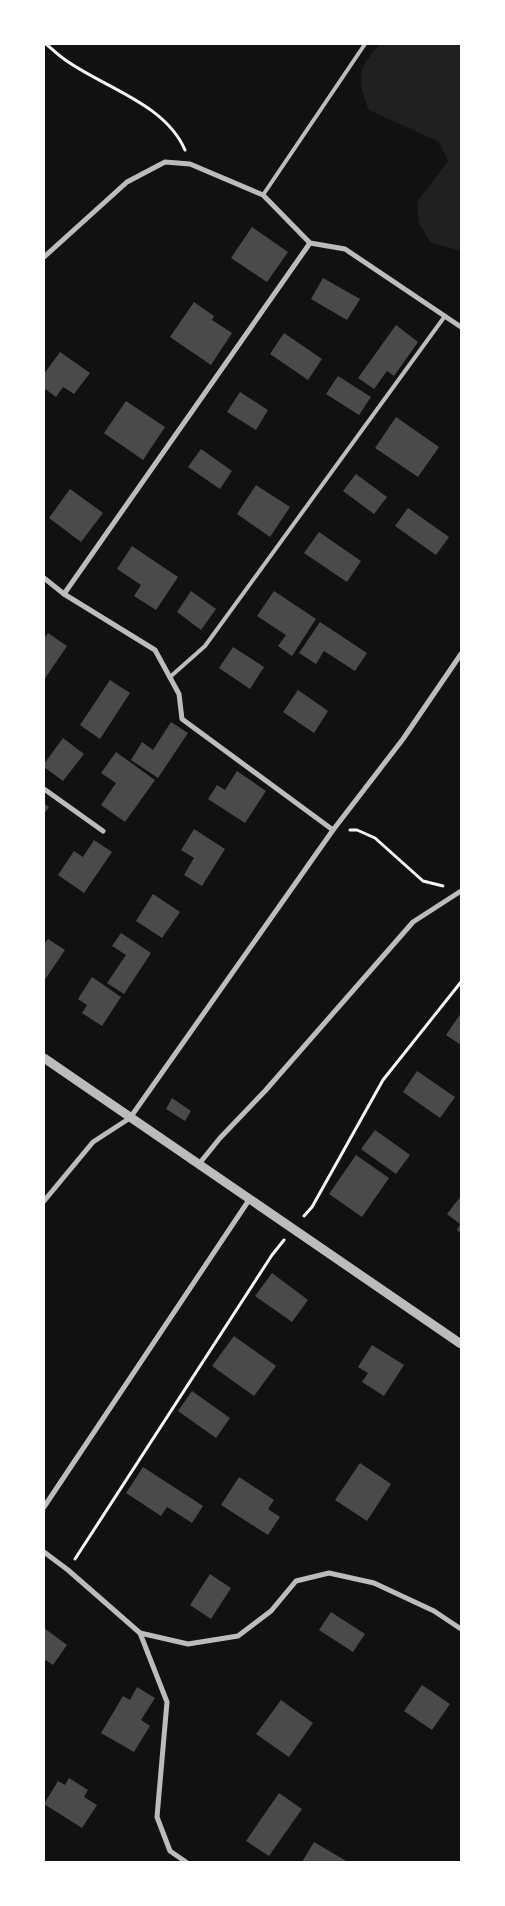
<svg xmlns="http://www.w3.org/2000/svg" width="505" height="1906" font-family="Inter,sans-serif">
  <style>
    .green { fill: #202020 }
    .building { fill: #4a4a4a }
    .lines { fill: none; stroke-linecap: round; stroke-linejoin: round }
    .path { stroke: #f5f5f5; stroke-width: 3 }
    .service { stroke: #bcbcbc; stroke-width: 4 }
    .minor { stroke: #bcbcbc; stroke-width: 5 }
    .tertiary { stroke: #bcbcbc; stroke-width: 9 }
  </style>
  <rect width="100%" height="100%" fill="#111"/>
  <!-- green -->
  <path class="green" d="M380,44H461V251L431,243L419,223L417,202L448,161L439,142L369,110C356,78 358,68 380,44Z"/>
  <!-- building -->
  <g class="building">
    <polygon points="252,227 288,252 267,282 231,258"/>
    <polygon points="323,278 360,299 347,320 311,299"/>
    <polygon points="194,302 214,316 212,320 232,333 211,365 170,337"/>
    <polygon points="396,325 418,342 394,376 387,371 374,389 358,378"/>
    <polygon points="284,333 322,359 308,380 270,354"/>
    <polygon points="60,352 90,373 74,394 63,387 56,397 44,388 44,374"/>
    <polygon points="338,376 371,397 359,415 326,394"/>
    <polygon points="240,392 268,410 256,430 227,412"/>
    <polygon points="126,401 165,427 143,460 104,433"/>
    <polygon points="396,417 439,447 418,477 375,448"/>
    <polygon points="201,449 232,471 220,489 188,467"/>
    <polygon points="356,474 387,497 374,514 343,491"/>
    <polygon points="256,485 290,507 270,537 237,514"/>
    <polygon points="70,489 103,513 81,542 49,518"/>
    <polygon points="408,508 449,537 436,555 395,526"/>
    <polygon points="319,532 361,561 347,582 304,553"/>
    <polygon points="132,546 178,577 156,610 134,596 141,585 117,569"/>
    <polygon points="191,591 216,609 201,630 177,612"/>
    <polygon points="274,591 316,619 292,656 278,646 286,635 257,616"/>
    <polygon points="320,622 367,653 355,671 324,651 316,664 299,653"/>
    <polygon points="48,633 67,646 44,680 44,639"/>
    <polygon points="233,647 264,667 250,689 219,668"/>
    <polygon points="110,680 130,693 100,739 80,725"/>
    <polygon points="298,690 328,711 314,733 283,712"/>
    <polygon points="171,722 188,733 158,778 131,760 142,742 153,750"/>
    <polygon points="63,738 84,754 63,781 44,767 44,764"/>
    <polygon points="116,752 155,780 125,822 101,805 116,783 101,773"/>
    <polygon points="237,771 266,791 245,823 208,799 217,785 225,790"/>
    <polygon points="44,804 49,807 44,814"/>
    <polygon points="194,829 225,849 202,886 184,875 194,858 181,850"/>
    <polygon points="94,840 112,852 84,893 58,875 74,851 83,857"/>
    <polygon points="153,894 180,912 162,938 136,921"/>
    <polygon points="121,933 151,953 124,994 107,983 126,955 112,946"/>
    <polygon points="48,939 65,950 44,981 44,944"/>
    <polygon points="92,977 121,997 102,1026 82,1013 87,1005 78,999"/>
    <polygon points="461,1013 461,1045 446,1035"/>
    <polygon points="417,1071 455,1097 440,1118 403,1092"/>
    <polygon points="172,1098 191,1111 185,1121 166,1109"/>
    <polygon points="375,1130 410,1155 396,1174 361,1149"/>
    <polygon points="356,1155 389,1178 362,1217 329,1194"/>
    <polygon points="461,1196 461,1233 457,1230 460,1224 447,1214"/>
    <polygon points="272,1273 308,1300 292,1322 255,1296"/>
    <polygon points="234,1336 276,1366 254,1396 212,1366"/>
    <polygon points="372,1345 404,1365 384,1396 362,1382 368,1373 358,1367"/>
    <polygon points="192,1391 230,1418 216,1438 178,1411"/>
    <polygon points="360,1463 391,1484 367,1521 335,1500"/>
    <polygon points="143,1467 203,1506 192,1523 167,1507 161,1516 126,1493"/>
    <polygon points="239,1477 274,1500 268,1509 280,1517 268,1535 221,1505"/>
    <polygon points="210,1574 231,1588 211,1619 190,1605"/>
    <polygon points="331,1612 365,1634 353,1652 319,1630"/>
    <polygon points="44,1628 67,1645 53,1665 44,1659"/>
    <polygon points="422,1685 450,1704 432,1730 404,1711"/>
    <polygon points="137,1687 155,1698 141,1720 150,1726 134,1752 101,1733 123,1696 130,1700"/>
    <polygon points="281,1700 313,1723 289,1757 256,1734"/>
    <polygon points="69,1778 88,1790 84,1797 97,1805 82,1828 44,1804 58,1781 65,1785"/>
    <polygon points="279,1793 302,1809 269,1856 246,1841"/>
    <polygon points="314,1842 348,1862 302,1862"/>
  </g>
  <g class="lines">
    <!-- path -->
    <g class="path">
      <path d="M46,44C52,49 58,55 64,59C102,87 165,103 185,150"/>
      <polyline points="350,830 357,830 375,838 423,881 443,886"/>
      <polyline points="304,1216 312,1207 383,1080 461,982"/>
      <polyline points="75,1559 272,1255 284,1240"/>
    </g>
    <!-- service -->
    <g class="service">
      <polyline points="263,195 365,44"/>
      <polyline points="170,677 205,646 445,316"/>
    </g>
    <!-- minor -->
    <g class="minor">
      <polyline points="44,257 127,182 165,162 190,164 263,195 310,243 345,249 461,327"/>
      <polyline points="44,578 64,594 155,650 179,694 182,719 333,830"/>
      <polyline points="64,594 310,243"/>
      <polyline points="44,789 103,831"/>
      <polyline points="199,1164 220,1138 265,1091 413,922 461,891"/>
      <polyline points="44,1201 93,1142 130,1118 333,830 403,739 461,654"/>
      <polyline points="44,1507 249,1200"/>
      <polyline points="44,1552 68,1570 140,1633 188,1644 238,1636 271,1611 296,1581 329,1573 374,1583 434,1611 461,1629"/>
      <polyline points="140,1633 167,1702 157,1817 170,1851 186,1862"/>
    </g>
    <!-- tertiary -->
    <polyline class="tertiary" points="44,1058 461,1344"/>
  </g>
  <!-- border -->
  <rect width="505" height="1906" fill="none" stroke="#ffffff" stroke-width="90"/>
</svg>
